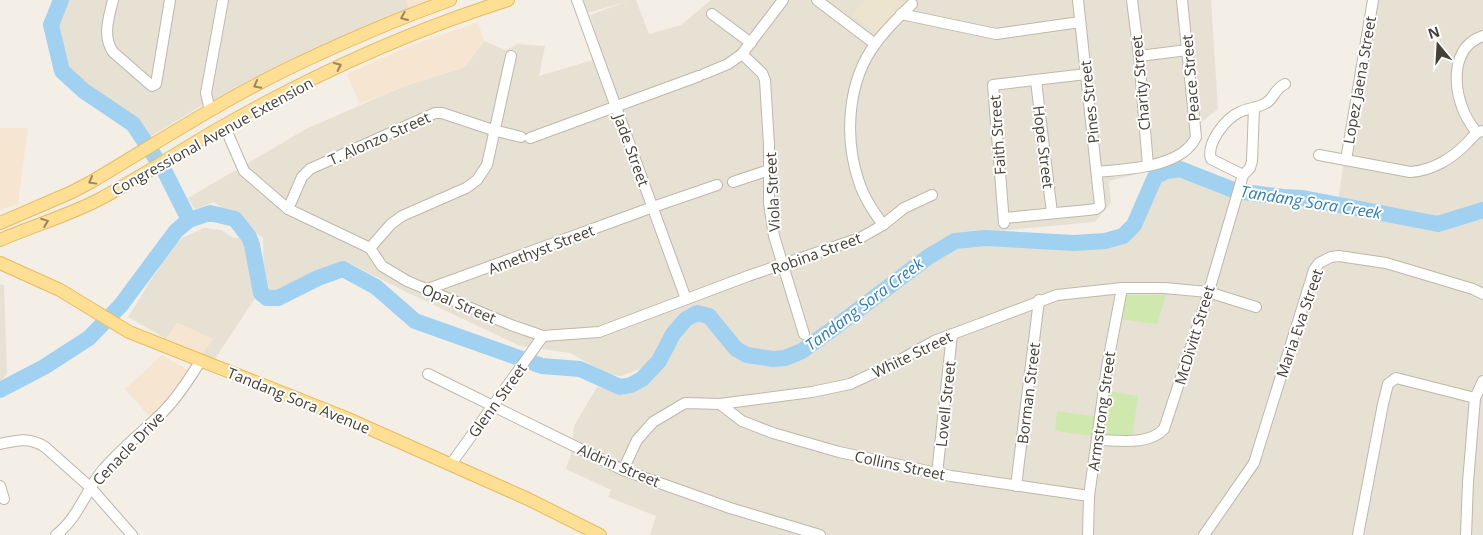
<svg xmlns="http://www.w3.org/2000/svg" width="1483" height="535" font-family="'Open Sans',sans-serif">
  <style>
    .residential { fill: #e7e1d4 }
    .commercial { fill: #f6e6d1 }
    .education { fill: #ede4d0 }
    .green { fill: #cfe8ae }
    .lines { fill: none; stroke-linecap: round; stroke-linejoin: round }
    .river { stroke: #a1d1f1; stroke-width: 16 }
    .minor-casing { stroke: #bfb7a8; stroke-width: 12 }
    .major-casing { stroke: #e5bc62; stroke-width: 14 }
    .minor { stroke: #fff; stroke-width: 10 }
    .major { stroke: #ffdf93; stroke-width: 12 }
    .oneway { stroke: #99875f }
    .labels { text-anchor: middle; dominant-baseline: central; stroke-width: 4; stroke-linejoin: round; paint-order: stroke }
    .street-label { font-size: 15px; fill: #463f35; stroke: #fff }
    .water-label { font-size: 16px; font-style: italic; fill: #2d7cb3; stroke: #fff }
  </style>
  <rect width="100%" height="100%" fill="#f3efe6"/>
  <!-- residential -->
  <g class="residential">
    <polygon points="66,0 433,0 345,36 199,107 150,137 127,116 65,72 55,24"/>
    <polygon points="582,0 636,0 649,34 681,25 711,0 1211,0 1218,109 1200,123 1195,144 1173,165 1109,181 1111,203 1095,222 998,231 949,240 809,342 766,357 741,351 710,315 698,312 685,315 646,367 621,376 607,374 570,353 520,346 404,291 348,262 316,273 288,291 275,295 264,293 263,238 214,202 195,209 188,198 306,129 402,87 465,67 484,41 506,50 518,44 545,46 539,76 603,57 590,15 629,1 587,13"/>
    <polygon points="1367,0 1483,0 1483,535 650,535 656,516 608,497 611,490 566,469 571,454 574,426 597,387 626,392 651,377 680,329 699,317 739,357 768,361 794,361 869,301 924,260 959,243 1040,247 1080,245 1131,237 1156,177 1180,172 1230,195 1281,202 1338,202"/>
    <polygon points="204,228 221,230 234,238 245,237 257,295 215,359 202,354 213,339 177,323 166,339 128,317 171,248 182,238"/>
    <polygon points="0,284 4,285 7,374 0,382"/>
  </g>
  <!-- commercial -->
  <g class="commercial">
    <polygon points="406,0 433,0 409,9"/>
    <polygon points="478,22 484,41 465,67 402,87 360,104 347,74 410,46"/>
    <polygon points="0,128 28,128 18,204 0,210"/>
    <polygon points="177,323 213,339 202,354 166,339"/>
    <polygon points="162,355 195,374 151,418 125,389"/>
  </g>
  <!-- education -->
  <polygon class="education" points="865,0 899,0 903,3 878,34 853,15"/>
  <!-- green -->
  <g class="green">
    <polygon points="1128,295 1166,295 1157,324 1120,319 1125,296"/>
    <polygon points="1107,391 1138,396 1132,438 1099,438"/>
    <polygon points="1057,411 1099,417 1096,436 1055,431"/>
  </g>
  <g class="lines">
    <!-- river -->
    <g class="river">
      <polyline points="61,0 51,25 62,71 84,91 133,124 165,172 189,220"/>
      <polyline points="0,390 44,367 89,338 121,305 176,231 189,220 210,213 235,219 249,237 252,245 261,293 267,298 278,298 318,278 343,269 376,287 415,321 542,366 580,369 620,387 631,385 642,379 659,361 673,334 686,319 697,313 709,316 736,349 747,355 773,359 785,358 802,351 838,325 928,257 955,241 985,238 1074,243 1105,241 1123,236 1134,225 1155,177 1166,171 1180,169 1236,191 1283,197 1303,198 1438,224 1483,210"/>
    </g>
    <defs>
      <g id="minor">
        <path d="M113,0C109,17 102,36 113,52L152,86L156,84L170,0"/>
        <polyline points="577,0 686,299"/>
        <polyline points="817,0 875,44"/>
        <polyline points="1132,0 1139,56 1148,166"/>
        <polyline points="712,14 751,43"/>
        <polyline points="901,14 996,34 1080,22"/>
        <polyline points="742,54 762,73 765,80 769,145 769,203 774,236 804,334"/>
        <polyline points="1139,56 1188,50"/>
        <polyline points="704,74 728,64 742,54 783,0"/>
        <polyline points="1036,81 1052,213"/>
        <path d="M1254,108L1252,161L1250,168L1243,175L1211,159C1206,143 1226,118 1240,112C1248,108 1258,108 1266,103C1275,98 1273,90 1285,84"/>
        <polyline points="210,111 206,93 223,0"/>
        <polyline points="224,125 244,171 288,209 370,248 382,266 407,281 511,325 543,336 599,332 748,276 860,238 883,225 904,208 932,195"/>
        <path d="M1476,132C1472,126 1467,119 1464,112C1453,86 1451,47 1483,36"/>
        <polyline points="530,138 699,76"/>
        <path d="M1319,155L1410,172C1432,171 1453,158 1468,142C1474,136 1475,132 1483,131"/>
        <polyline points="1346,160 1373,0"/>
        <path d="M1097,172C1126,169 1182,168 1196,137L1182,0"/>
        <polyline points="733,182 769,170"/>
        <polyline points="288,209 302,177 310,169 435,113 442,113 493,130 521,137"/>
        <polyline points="1004,218 1088,210 1096,209 1100,206 1078,0"/>
        <polyline points="1004,223 993,85 1086,74"/>
        <path d="M883,225C874,212 864,198 859,182C844,138 847,81 876,43C886,29 900,16 912,4"/>
        <polyline points="370,248 391,224 402,216 466,188 477,180 487,165 511,56"/>
        <polyline points="428,289 653,207 717,185"/>
        <polyline points="428,374 623,470 730,508 820,535"/>
        <polyline points="720,404 742,421 773,433 839,452 951,476 1089,496"/>
        <path d="M1097,440C1118,440 1148,446 1164,429L1206,301L1243,175"/>
        <path d="M0,444C17,440 30,437 45,447L90,487L132,535"/>
        <polyline points="451,464 543,336"/>
        <polyline points="623,470 637,440 653,422 685,403 720,404 812,392 850,384 891,365 934,341 1057,295 1122,288 1164,288 1208,292 1256,307"/>
        <polyline points="937,474 952,334"/>
        <polyline points="0,486 4,499"/>
        <polyline points="1016,486 1039,300"/>
        <path d="M56,535C78,518 85,492 102,471C120,449 143,432 163,412C178,397 190,378 201,360"/>
        <polyline points="1088,535 1089,496 1107,367 1122,288"/>
        <polyline points="1204,535 1254,463 1314,270 1319,263 1331,257 1339,256 1386,263 1473,289 1483,294"/>
        <polyline points="1358,535 1383,404 1388,384 1396,378 1475,398"/>
        <polyline points="1466,535 1468,482 1475,398 1483,381"/>
      </g>
      <g id="major">
        <path d="M0,223L72,192L91,182C155,144 218,103 285,70C339,44 394,20 450,0"/>
        <path d="M0,240C32,226 67,216 98,200C142,177 182,149 225,125C315,74 410,31 508,0"/>
        <polyline points="0,263 60,290 129,332 346,418 528,499 600,535"/>
      </g>
    </defs>
    <!-- minor casing -->
    <use href="#minor" class="minor-casing"/>
    <!-- major casing -->
    <use href="#major" class="major-casing"/>
    <!-- minor -->
    <use href="#minor" class="minor"/>
    <!-- major -->
    <use href="#major" class="major"/>
  </g>
  <!-- one-way arrows -->
  <defs><path id="oneway-chevron" d="M-2-3.5L2.5 0L-2 3.5" fill="none" stroke-width="1.6" stroke-linecap="round" stroke-linejoin="round" transform="scale(1.25)"/></defs>
  <g class="oneway">
    <use href="#oneway-chevron" transform="translate(404 17) rotate(157)"/>
    <use href="#oneway-chevron" transform="translate(338 66) rotate(-25)"/>
    <use href="#oneway-chevron" transform="translate(257 85) rotate(152)"/>
    <use href="#oneway-chevron" transform="translate(92 181) rotate(151)"/>
    <use href="#oneway-chevron" transform="translate(45 222) rotate(-21)"/>
  </g>
  <g class="labels">
    <!-- street labels -->
    <g class="street-label">
      <text transform="translate(1190 78) rotate(-95)">Peace Street</text>
      <text transform="translate(1359 80) rotate(-80)">Lopez Jaena Street</text>
      <text transform="translate(1140 83) rotate(-95)">Charity Street</text>
      <text transform="translate(1089 102) rotate(-96)">Pines Street</text>
      <text transform="translate(997 135) rotate(-94)">Faith Street</text>
      <text transform="translate(212 136) rotate(-29)">Congressional Avenue Extension</text>
      <text transform="translate(379 138) rotate(-24)">T. Alonzo Street</text>
      <text transform="translate(1044 147) rotate(83)">Hope Street</text>
      <text transform="translate(632 150) rotate(70)">Jade Street</text>
      <text transform="translate(772 192) rotate(-93)">Viola Street</text>
      <text transform="translate(541 249) rotate(-21)">Amethyst Street</text>
      <text transform="translate(816 253) rotate(-20)">Robina Street</text>
      <text transform="translate(459 303) rotate(23)">Opal Street</text>
      <text transform="translate(1299 323) rotate(-71)">Maria Eva Street</text>
      <text transform="translate(1194 335) rotate(-73)">McDivitt Street</text>
      <text transform="translate(912 354) rotate(-26)">White Street</text>
      <text transform="translate(1028 393) rotate(-83)">Borman Street</text>
      <text transform="translate(299 400) rotate(22)">Tandang Sora Avenue</text>
      <text transform="translate(497 400) rotate(-54)">Glenn Street</text>
      <text transform="translate(945 404) rotate(-84)">Lovell Street</text>
      <text transform="translate(1101 411) rotate(-82)">Armstrong Street</text>
      <text transform="translate(128 448) rotate(-46)">Cenacle Drive</text>
      <text transform="translate(619 465) rotate(23)">Aldrin Street</text>
      <text transform="translate(900 465) rotate(12)">Collins Street</text>
    </g>
    <!-- water labels -->
    <g class="water-label">
      <text transform="translate(1311 202) rotate(9)">Tandang Sora Creek</text>
      <text transform="translate(864 304) rotate(-37)">Tandang Sora Creek</text>
    </g>
  </g>
  <!-- north arrow -->
  <g transform="translate(1438 45) rotate(342)" stroke="#ffffff" stroke-width="4" paint-order="stroke">
  <path d="M0-4L9 19L0 12L-9 19Z" fill="#463f35"/>
  <text y="-8" font-size="14" font-weight="bold" text-anchor="middle" fill="#463f35">N</text>
  </g>
</svg>
